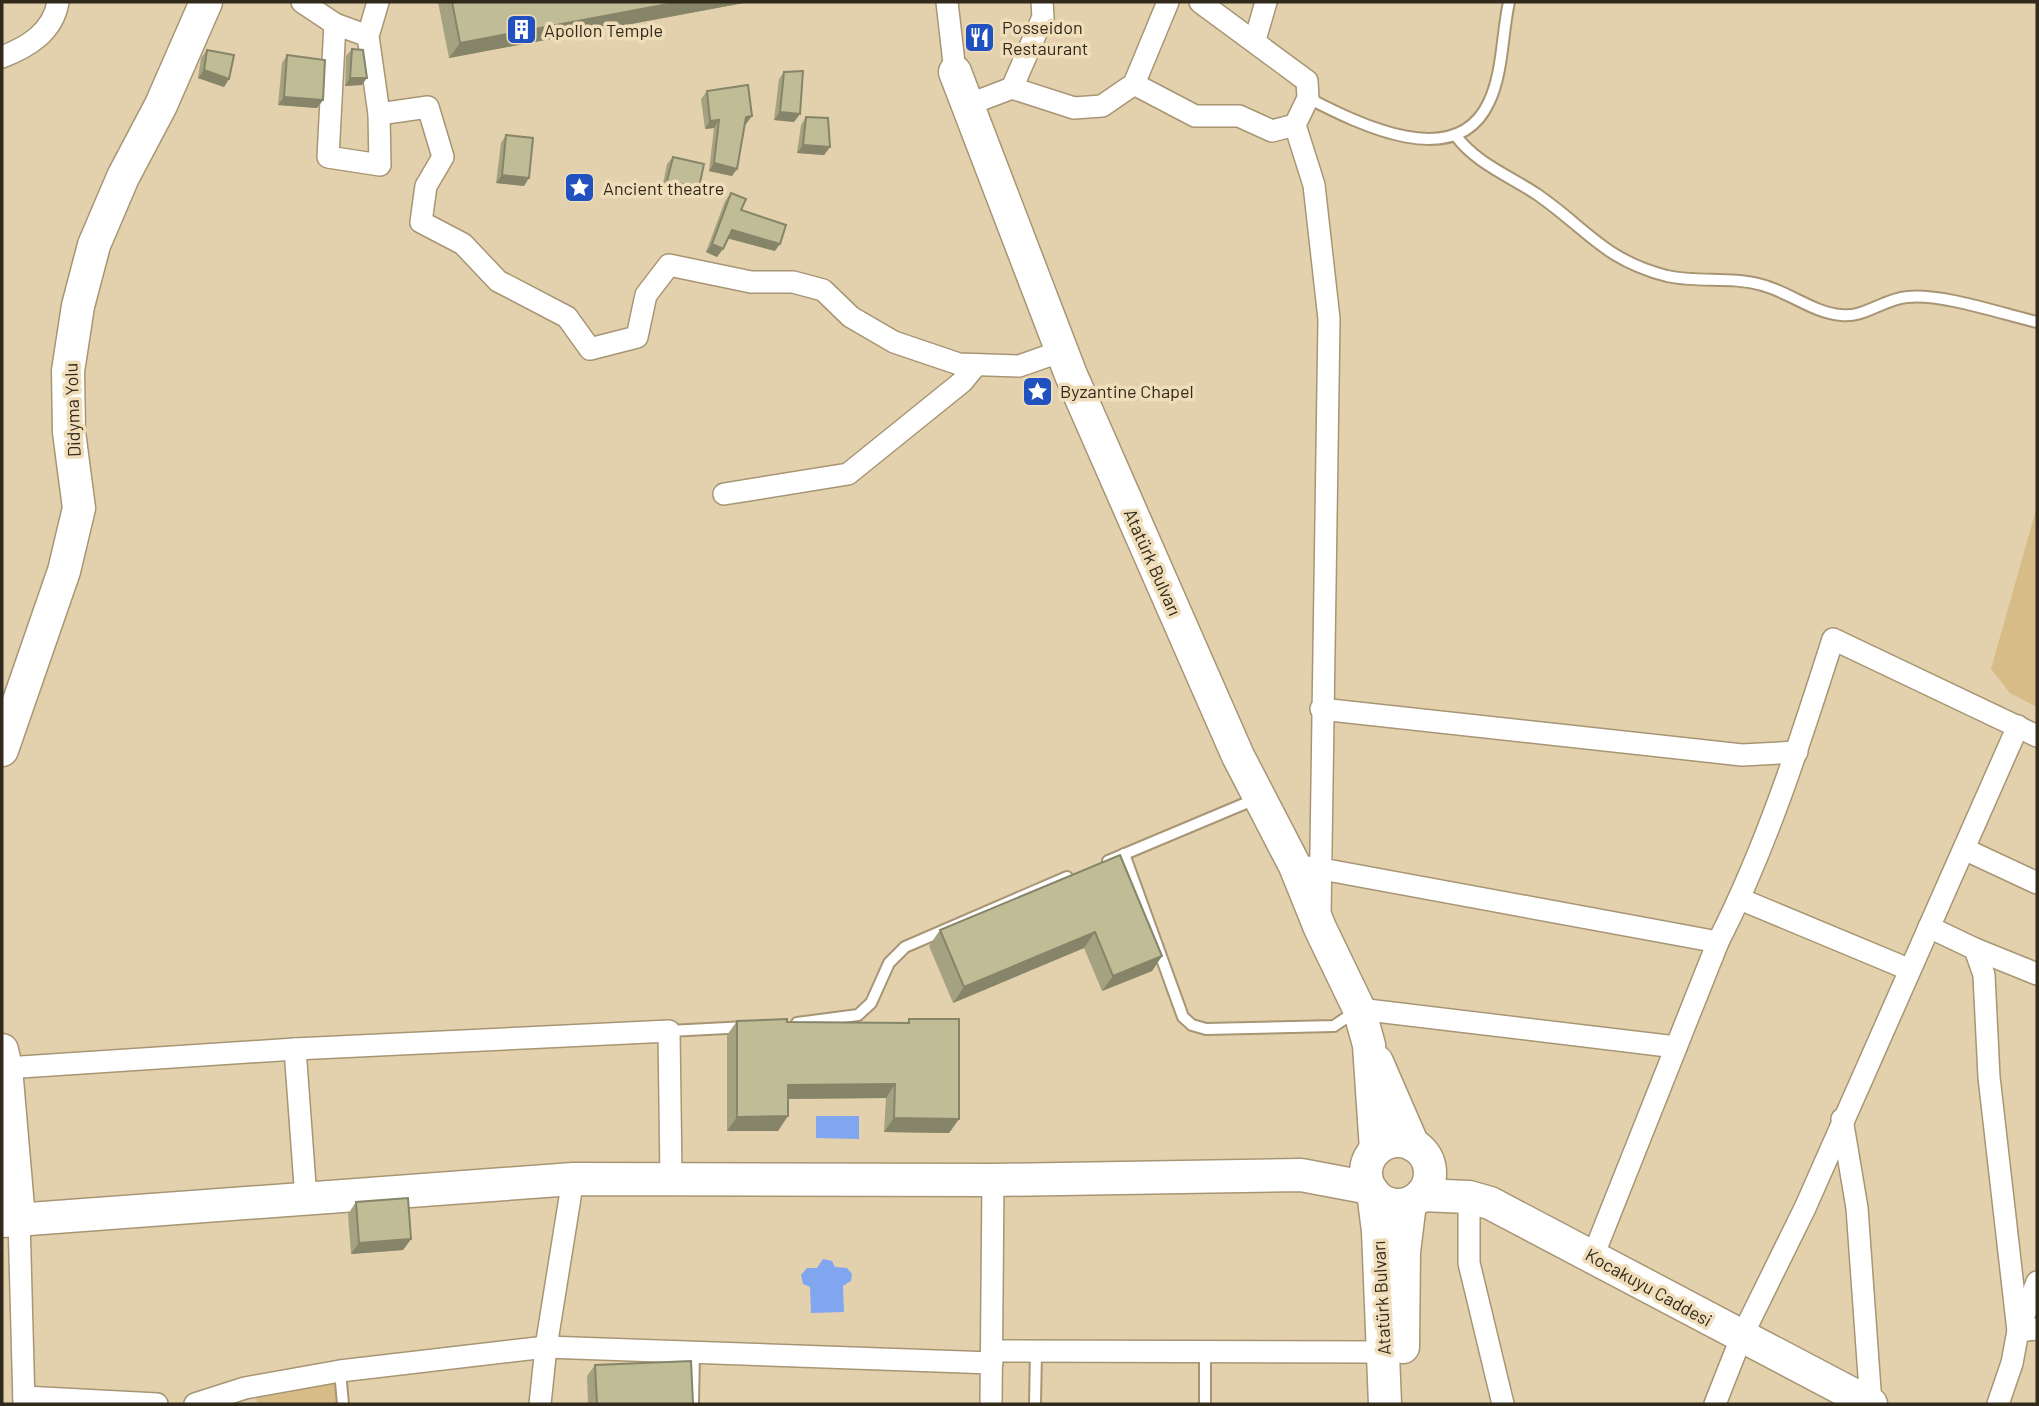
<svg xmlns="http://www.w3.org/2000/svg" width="2039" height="1406" font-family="Barlow,sans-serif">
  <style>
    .green { fill: #d7bc87 }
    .water { fill: #80a6f0 }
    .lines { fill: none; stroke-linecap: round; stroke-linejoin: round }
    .lane-casing { stroke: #a79574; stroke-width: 14 }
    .street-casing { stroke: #a79574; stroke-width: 24 }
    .secondary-casing { stroke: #a79574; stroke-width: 35 }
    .lane { stroke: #fff; stroke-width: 10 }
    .street { stroke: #fff; stroke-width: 21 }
    .secondary { stroke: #fff; stroke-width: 32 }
    .wall { fill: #a4a281 }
    .shaded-wall { fill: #868469 }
    .building { fill: #bfbc96; stroke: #868469; stroke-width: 2 }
    .labels { text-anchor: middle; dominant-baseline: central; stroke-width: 7; stroke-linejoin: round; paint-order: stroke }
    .poi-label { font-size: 18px; fill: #312a1c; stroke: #f0deba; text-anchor: start }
    .street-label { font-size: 18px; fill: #312a1c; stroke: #f0deba }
  </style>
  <rect width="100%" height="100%" fill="#e3d1ae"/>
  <!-- green -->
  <g class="green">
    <polygon points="2037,506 2037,707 2010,693 1991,669"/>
    <polygon points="336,1380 339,1404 257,1404 256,1393"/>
  </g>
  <!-- water -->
  <g class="water">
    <polygon points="816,1116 859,1116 859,1139 816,1138"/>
    <polygon points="823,1259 832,1261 835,1267 847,1268 852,1274 851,1281 843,1286 844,1312 811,1313 810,1287 803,1284 801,1275 807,1268 817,1268"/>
  </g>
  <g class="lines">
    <defs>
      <g id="lane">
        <path d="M1308,98C1357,123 1456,174 1489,102C1503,73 1502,33 1509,2"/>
        <path d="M1456,136C1477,164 1510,176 1538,195C1587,229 1604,260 1667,276C1699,283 1731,276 1762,285C1789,292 1814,313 1841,315C1864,318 1884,299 1907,297C1942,293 2002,314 2037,322"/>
        <polyline points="1124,854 1183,1017 1192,1025 1206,1029 1334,1026 1356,1011"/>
        <polyline points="1108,861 1258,798"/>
        <polyline points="797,1023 858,1015 871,1003 889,963 905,947 1067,877"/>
        <polyline points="669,1031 746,1027"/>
        <polyline points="340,1371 343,1404"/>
        <polyline points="693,1404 694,1352"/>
        <polyline points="1035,1404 1036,1351"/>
        <polyline points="1205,1404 1205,1352"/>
      </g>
      <g id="street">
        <polyline points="302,2 335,24"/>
        <polyline points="947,2 955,72"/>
        <polyline points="1200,2 1307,81 1308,98 1295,125 1314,185 1329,319 1320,916"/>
        <polyline points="368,36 335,24 328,157 380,165 379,114 368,36 378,2"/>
        <polyline points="1255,40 1266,2"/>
        <path d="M2,57C28,47 53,32 58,2"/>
        <polyline points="1134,84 1195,116 1239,116 1272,131 1295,125"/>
        <polyline points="1012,88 1043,17 1042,2"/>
        <polyline points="970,104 1012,88 1074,108 1102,106 1134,84 1168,2"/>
        <polyline points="379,114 428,107 443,157 426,186 421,222 463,244 498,281 567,317 590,349 637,337 646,295 669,265 751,282 793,282 823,290 851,317 894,342 959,364 1019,366 1062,351"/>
        <polyline points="724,494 848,474 962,382 976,365"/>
        <polyline points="1321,709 1742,755 1797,752"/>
        <polyline points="1964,849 2037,883"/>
        <polyline points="1311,867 1718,942"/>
        <polyline points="1740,899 1908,969"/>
        <polyline points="1929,927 1975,949 1984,975 1989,1077 2018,1331 2012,1363 1998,1404"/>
        <polyline points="1975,949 2037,974"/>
        <polyline points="1359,1009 1676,1047"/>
        <polyline points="295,1049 306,1199"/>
        <polyline points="6,1068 295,1049 669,1031 671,1178"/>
        <polyline points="1842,1119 1857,1208 1871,1404"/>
        <polyline points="1469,1197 1469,1263 1503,1404"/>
        <polyline points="19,1219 24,1404"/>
        <path d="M1593,1256L1718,942C1767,846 1800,742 1833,639L2037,736"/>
        <polyline points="2037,1282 2018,1331 2037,1329"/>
        <polyline points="992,1351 1384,1352"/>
        <polyline points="24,1397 157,1404"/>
        <polyline points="195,1404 245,1388 340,1371 546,1347 992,1363"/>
        <polyline points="540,1404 546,1347 573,1179"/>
        <polyline points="991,1404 993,1180"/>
        <polyline points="1715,1404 1741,1338 1805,1208 2018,726"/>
      </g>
      <g id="secondary">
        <polyline points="955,72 1071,375 1238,756 1295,866 1320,928 1359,1009 1369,1045 1376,1150"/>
        <polyline points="2,750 64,571 79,508 69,432 68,371 78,306 94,245 123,177 161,105 206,2"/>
        <polyline points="2,1050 6,1068 19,1219"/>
        <polyline points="1377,1062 1413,1145"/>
        <circle cx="1398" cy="1173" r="32"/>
        <polyline points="1373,1192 1378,1231 1385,1404"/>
        <polyline points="1421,1195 1469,1197 1490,1203 1871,1404"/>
        <polyline points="2,1221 573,1179 993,1180 1301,1175 1370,1188"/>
        <polyline points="1403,1347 1404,1252 1410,1203"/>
      </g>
    </defs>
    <!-- lane casing -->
    <use href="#lane" class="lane-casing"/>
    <!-- street casing -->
    <use href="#street" class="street-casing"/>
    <!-- secondary casing -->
    <use href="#secondary" class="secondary-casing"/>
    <!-- lane -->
    <use href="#lane" class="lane"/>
    <!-- street -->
    <use href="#street" class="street"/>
    <!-- secondary -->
    <use href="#secondary" class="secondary"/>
  </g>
  <!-- wall -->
  <g class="wall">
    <polygon points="438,2 749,2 449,58"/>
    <polygon points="352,49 362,85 345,86 346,56"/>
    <polygon points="207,50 229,79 224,87 198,78 201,58"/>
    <polygon points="287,55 323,100 317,108 278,105 282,63"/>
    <polygon points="784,72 794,122 774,120 779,79"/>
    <polygon points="707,91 746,124 745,124 732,176 709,171 714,128 705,129 701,99"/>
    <polygon points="806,117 830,147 824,155 797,153 801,125"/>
    <polygon points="506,135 524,186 496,183 501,143"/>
    <polygon points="673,157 699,187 693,195 662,189 667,164"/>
    <polygon points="731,193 741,210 775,251 728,238 717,257 706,252 725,201"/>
    <polygon points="1120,855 1162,956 1152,971 1102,991 1084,948 953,1003 929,946 940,930"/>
    <polygon points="909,1019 959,1119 949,1133 884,1132 886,1098 788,1099 778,1131 727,1131 727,1035 737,1021 907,1023"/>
    <polygon points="356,1202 411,1239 403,1250 351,1254 348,1214"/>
    <polygon points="595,1365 693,1404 588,1404 587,1376"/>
  </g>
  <!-- shaded-wall -->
  <g class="shaded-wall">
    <polygon points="679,2 749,2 449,58 460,43"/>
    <polygon points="204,70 229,79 224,87 198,78"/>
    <polygon points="350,78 367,78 362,85 345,86"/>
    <polygon points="284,97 323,100 317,108 278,105"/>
    <polygon points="780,112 800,114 794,122 774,120"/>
    <polygon points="752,116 746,124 741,125 746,117"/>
    <polygon points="719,120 714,128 705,129 710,121"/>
    <polygon points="803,145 830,147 824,155 797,153"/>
    <polygon points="714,163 737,169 732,176 709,171"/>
    <polygon points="502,175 529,178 524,186 496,183"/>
    <polygon points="667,181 699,187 693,195 662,189"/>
    <polygon points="732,230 780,244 775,251 726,238"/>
    <polygon points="712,244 723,249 717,257 706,252"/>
    <polygon points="1095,932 1084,948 953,1003 964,987"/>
    <polygon points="1162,956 1152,971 1102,991 1113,976"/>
    <polygon points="895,1084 886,1098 778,1099 788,1085"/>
    <polygon points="788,1116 778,1131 727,1131 737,1117"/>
    <polygon points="894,1118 959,1119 949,1133 884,1132"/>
    <polygon points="411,1239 403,1250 351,1254 359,1243"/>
  </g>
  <!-- building -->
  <g class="building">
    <polygon points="452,2 679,2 460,43"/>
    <polygon points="352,49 363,50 367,78 350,78"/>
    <polygon points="207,50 234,55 229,79 204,70"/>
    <polygon points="287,55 325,60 323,100 284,97"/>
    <polygon points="803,71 800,114 780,112 784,72"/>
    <polygon points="748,85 752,116 746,117 737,169 714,163 719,120 710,121 707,91"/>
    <polygon points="806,117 828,118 830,147 803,145"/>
    <polygon points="506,135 533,138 529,178 502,175"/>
    <polygon points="673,157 704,164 699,187 667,181"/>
    <polygon points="731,193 746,199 741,210 786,225 780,244 732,230 723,249 712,244"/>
    <polygon points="1120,855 1162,956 1113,976 1095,932 964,987 940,930"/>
    <polygon points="787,1019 787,1022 909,1023 909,1019 959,1019 959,1119 894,1118 895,1084 788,1085 788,1116 737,1117 737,1021"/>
    <polygon points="408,1198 411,1239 359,1243 356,1202"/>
    <polygon points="691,1361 693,1404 597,1404 595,1365"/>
  </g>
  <!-- icons -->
  <defs>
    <symbol id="building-square" viewBox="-11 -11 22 22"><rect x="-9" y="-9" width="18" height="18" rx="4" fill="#2051be" stroke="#f0deba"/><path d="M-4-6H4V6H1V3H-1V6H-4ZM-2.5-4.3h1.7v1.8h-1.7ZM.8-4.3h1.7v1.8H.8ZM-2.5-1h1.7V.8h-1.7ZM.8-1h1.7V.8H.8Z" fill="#fff"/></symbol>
    <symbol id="restaurant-square" viewBox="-11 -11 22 22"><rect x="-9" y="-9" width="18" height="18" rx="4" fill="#2051be" stroke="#f0deba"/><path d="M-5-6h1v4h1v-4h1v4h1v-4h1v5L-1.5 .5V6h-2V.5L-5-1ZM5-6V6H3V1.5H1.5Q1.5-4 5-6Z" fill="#fff"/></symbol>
    <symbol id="sight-square" viewBox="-11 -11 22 22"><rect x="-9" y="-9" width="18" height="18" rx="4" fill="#2051be" stroke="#f0deba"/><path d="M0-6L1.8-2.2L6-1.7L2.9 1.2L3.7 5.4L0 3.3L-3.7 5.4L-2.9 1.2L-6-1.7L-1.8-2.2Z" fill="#fff"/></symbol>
  </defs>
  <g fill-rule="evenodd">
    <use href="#building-square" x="504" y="12" width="35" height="35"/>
    <use href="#restaurant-square" x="962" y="20" width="35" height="35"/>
    <use href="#sight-square" x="562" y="170" width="35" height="35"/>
    <use href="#sight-square" x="1020" y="374" width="35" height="35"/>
  </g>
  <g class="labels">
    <!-- poi labels -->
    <g class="poi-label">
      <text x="1002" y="27">Posseidon<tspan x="1002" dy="21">Restaurant</tspan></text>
      <text x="544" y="30">Apollon Temple</text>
      <text x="603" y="188">Ancient theatre</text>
      <text x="1060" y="391">Byzantine Chapel</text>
    </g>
    <!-- street labels -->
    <g class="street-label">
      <text transform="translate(72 410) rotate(-92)">Didyma Yolu</text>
      <text transform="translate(1153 562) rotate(66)">Atatürk Bulvarı</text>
      <text transform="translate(1649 1287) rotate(29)">Kocakuyu Caddesi</text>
      <text transform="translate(1381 1298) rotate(-93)">Atatürk Bulvarı</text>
    </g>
  </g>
  <!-- border -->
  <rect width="2039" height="1406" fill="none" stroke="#312a1c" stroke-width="7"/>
</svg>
